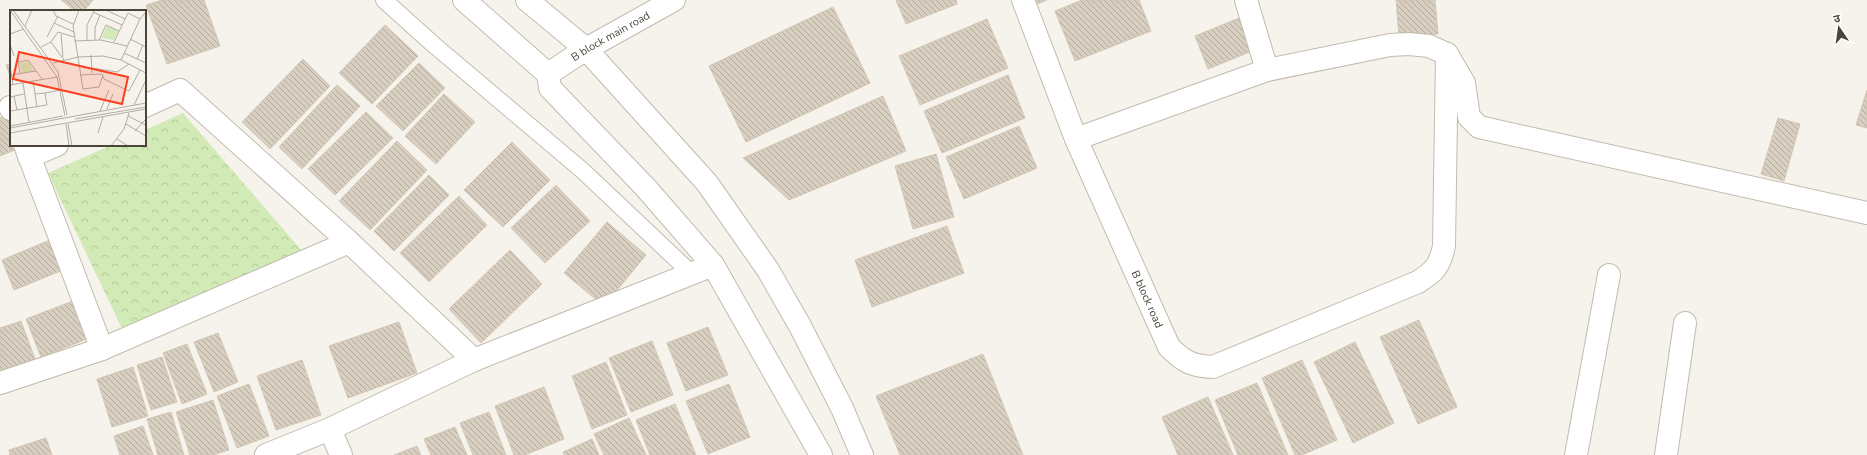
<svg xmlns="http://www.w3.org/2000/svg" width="1867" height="455" font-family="'Nunito Sans','Noto Sans Devanagari',sans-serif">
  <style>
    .park { fill: url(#park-crowns) }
    .building { fill: url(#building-back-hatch); stroke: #d3c7b4 }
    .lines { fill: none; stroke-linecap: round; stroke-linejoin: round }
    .service-casing { stroke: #c2bbae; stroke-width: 18 }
    .minor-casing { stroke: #c2bbae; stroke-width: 24 }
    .tertiary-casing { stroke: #c2bbae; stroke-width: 24 }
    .service { stroke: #fff; stroke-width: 16 }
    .minor { stroke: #fff; stroke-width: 22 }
    .tertiary { stroke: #fff; stroke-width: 22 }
    .labels { text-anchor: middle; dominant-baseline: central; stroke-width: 3; stroke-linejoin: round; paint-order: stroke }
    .street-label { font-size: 11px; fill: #4b4439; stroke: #fff }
    .inset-road { fill: none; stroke: #b2ada4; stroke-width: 1 }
    .view { fill: #fc3f1d; fill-opacity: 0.15; stroke: #fc3f1d; stroke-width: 2 }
    .inset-edge { fill: none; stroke: #4b4439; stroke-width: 2 }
  </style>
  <defs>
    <pattern id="park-crowns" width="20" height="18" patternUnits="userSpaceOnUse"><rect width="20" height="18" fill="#d2eab5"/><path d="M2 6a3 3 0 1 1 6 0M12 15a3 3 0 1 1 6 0" fill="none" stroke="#b6ca9c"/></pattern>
    <pattern id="building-back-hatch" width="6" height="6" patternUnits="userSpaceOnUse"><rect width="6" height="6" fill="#d8cfc1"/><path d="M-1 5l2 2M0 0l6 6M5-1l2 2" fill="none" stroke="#b1aa9e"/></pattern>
  </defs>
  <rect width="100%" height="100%" fill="#f6f3ec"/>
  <!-- park -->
  <polygon class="park" points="183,113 308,258 126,337 48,173 112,145 145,145 145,130"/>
  <!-- building -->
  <g class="building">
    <polygon points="61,0 93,0 84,11 75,11"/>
    <polygon points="162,0 204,0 220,46 167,64 146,5"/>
    <polygon points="896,0 956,0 957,4 906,24"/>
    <polygon points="1033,0 1047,0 1035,5"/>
    <polygon points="1082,0 1139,0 1151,31 1075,61 1055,11"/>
    <polygon points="1396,0 1435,0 1438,34 1399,37"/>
    <polygon points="833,7 870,83 746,142 709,66"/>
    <polygon points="1244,16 1257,49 1208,69 1195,36"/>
    <polygon points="987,19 1008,68 920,105 899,56"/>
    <polygon points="385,25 418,56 372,104 339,73"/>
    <polygon points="303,59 330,86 270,149 242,122"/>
    <polygon points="419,63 445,88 403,131 376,106"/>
    <polygon points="11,64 11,78 6,65"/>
    <polygon points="1008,75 1025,118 942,153 924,111"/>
    <polygon points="337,85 360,106 302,169 279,147"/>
    <polygon points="1867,90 1867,128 1856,125"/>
    <polygon points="444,94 475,122 436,164 405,136"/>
    <polygon points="883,96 906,151 789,200 743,158"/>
    <polygon points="366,112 393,138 335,195 308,169"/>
    <polygon points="9,114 11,118 11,145 22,145 22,147 0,156 0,118"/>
    <polygon points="1778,118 1800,124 1784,181 1761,174"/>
    <polygon points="1019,126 1037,168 964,199 946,157"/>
    <polygon points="397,141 427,170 370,230 339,201"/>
    <polygon points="512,142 550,180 503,227 464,190"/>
    <polygon points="936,154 954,217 913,229 895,166"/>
    <polygon points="429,175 449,195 394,251 374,231"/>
    <polygon points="556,185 590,221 545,263 511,228"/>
    <polygon points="459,196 487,225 429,282 400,253"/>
    <polygon points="607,222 646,255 604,306 564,273"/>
    <polygon points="947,226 964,273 872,307 855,260"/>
    <polygon points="50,240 63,270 14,290 2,260"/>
    <polygon points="510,250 542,284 481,343 449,309"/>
    <polygon points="73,301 87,339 41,357 26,319"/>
    <polygon points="1419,320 1457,407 1418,424 1380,337"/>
    <polygon points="21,321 35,359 0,372 0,328"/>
    <polygon points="399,322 417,373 348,398 329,346"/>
    <polygon points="708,327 728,375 686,391 667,343"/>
    <polygon points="218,333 238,382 214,392 194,342"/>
    <polygon points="652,341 673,395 631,412 609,358"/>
    <polygon points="1355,342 1394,423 1353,443 1314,362"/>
    <polygon points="187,344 207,394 182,404 163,353"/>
    <polygon points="983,354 1023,455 900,455 876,396"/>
    <polygon points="162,357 177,402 151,410 137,365"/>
    <polygon points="302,360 321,415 276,430 257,376"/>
    <polygon points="1302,360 1337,440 1302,455 1295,455 1262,378"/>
    <polygon points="606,362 627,415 592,429 572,376"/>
    <polygon points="133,367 148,416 112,427 97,379"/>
    <polygon points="1257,383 1288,455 1238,455 1215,400"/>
    <polygon points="249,384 269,436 237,448 217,396"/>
    <polygon points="729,384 750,437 708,454 686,401"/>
    <polygon points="544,387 564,439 525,455 514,455 495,406"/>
    <polygon points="1208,397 1233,455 1178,455 1162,417"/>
    <polygon points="213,400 229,450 213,455 190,455 176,412"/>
    <polygon points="675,404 696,455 650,455 636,420"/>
    <polygon points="171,412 184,455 158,455 147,419"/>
    <polygon points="489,412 506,455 473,455 460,423"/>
    <polygon points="629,418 646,455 604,455 594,434"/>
    <polygon points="143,426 153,455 120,455 114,436"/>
    <polygon points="455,427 467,455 431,455 424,439"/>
    <polygon points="46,438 52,455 10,455 9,450"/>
    <polygon points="592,439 599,455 564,455 563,452"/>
    <polygon points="417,446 421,455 394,455"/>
  </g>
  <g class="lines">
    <defs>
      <polyline id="service" points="384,0 434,45 583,171 692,274"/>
      <g id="minor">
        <path id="s1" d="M1023,0L1076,139L1169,347C1184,362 1192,366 1213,367L1418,282C1434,272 1440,266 1444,246L1447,54"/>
        <polyline points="1246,0 1267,70"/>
        <path id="s2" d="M548,74L586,49L674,0"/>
        <polyline points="145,106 180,90 349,242 474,360"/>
        <polyline points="10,107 11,109"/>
        <polyline points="1076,139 1267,70 1390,45 1409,44 1429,46 1447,54 1464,83 1469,117 1479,127 1867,213"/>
        <polyline points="25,145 102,349"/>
        <polyline points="29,157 57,145"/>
        <polyline points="0,383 102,349 349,242"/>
        <polyline points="330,429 341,455"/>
        <polyline points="266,455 330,429 474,360 713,265"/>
        <polyline points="1576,455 1609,275"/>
        <polyline points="1666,455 1685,323"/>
      </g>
      <g id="tertiary">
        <polyline points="464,0 548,74 550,88 646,188 713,265 821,455"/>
        <polyline points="527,0 586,49 707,183 768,270 800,326 842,408 862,455"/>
      </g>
    </defs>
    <!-- service casing -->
    <use href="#service" class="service-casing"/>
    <!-- minor casing -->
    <use href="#minor" class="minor-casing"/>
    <!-- tertiary casing -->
    <use href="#tertiary" class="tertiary-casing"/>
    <!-- service -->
    <use href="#service" class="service"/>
    <!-- minor -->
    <use href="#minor" class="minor"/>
    <!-- tertiary -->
    <use href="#tertiary" class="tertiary"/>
  </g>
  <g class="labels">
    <!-- street labels -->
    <g class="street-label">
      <text stroke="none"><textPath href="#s2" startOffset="73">B block main road</textPath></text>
      <text stroke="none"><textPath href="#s1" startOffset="324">B block road</textPath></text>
    </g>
  </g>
  <!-- overview -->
  <g transform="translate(10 10)">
    <rect width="136" height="136" fill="#f6f3ec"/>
    <path d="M97,16L108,21L104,30L91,28ZM18,51L24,61L12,63L10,53Z" fill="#d2eab5"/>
    <path class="inset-road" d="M0,0L47,67L55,106M3,0L48,62L57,105M43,0L46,6L63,14M69,0L63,16L73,79L89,77L93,65M96,0L115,9M83,2L112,15M44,13L64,22M15,16L22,0M0,24L14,19M51,24L53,47M37,27L48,6M120,29L136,37M77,30V15L84,1M85,30V18L90,5M89,30L96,15L109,21M64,31L91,30L117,36M41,32L48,22L64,27M104,32L118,3L130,9M0,34L4,46M31,37L41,32L54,50M114,43L136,53M81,45L82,63M8,48L10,64M127,49L133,35M111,50L130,9L136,2M9,52L18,50L32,69M43,53L68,47L93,46L111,50L136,63M0,56L3,75M82,58L107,62L119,54M1,65L26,61M70,65L92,64L94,69L119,81L130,60M23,71L27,97M13,73L19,112M0,75L47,67M35,83L51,80M4,86L7,100M0,87L14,84M124,95L135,72M97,99L103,84M0,101L37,95L35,83L25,84M90,101L99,80M118,106L132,113L136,109M65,109L136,97M56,114L59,136M58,114L62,136M116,114L136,126M0,116L53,106M0,118L136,93M125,121L132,113L136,115M0,123L136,99M88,123L93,107M107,129L118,136M101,136L114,119L119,103"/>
    <path class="view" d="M9,42L118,67L112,94L3,69Z"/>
    <rect width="136" height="136" class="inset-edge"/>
  </g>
  <!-- north arrow -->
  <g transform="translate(1839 28) rotate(347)" stroke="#ffffff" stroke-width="3" paint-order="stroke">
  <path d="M0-3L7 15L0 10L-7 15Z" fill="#4b4439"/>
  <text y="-6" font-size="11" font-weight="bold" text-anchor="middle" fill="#4b4439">उ</text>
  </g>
</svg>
